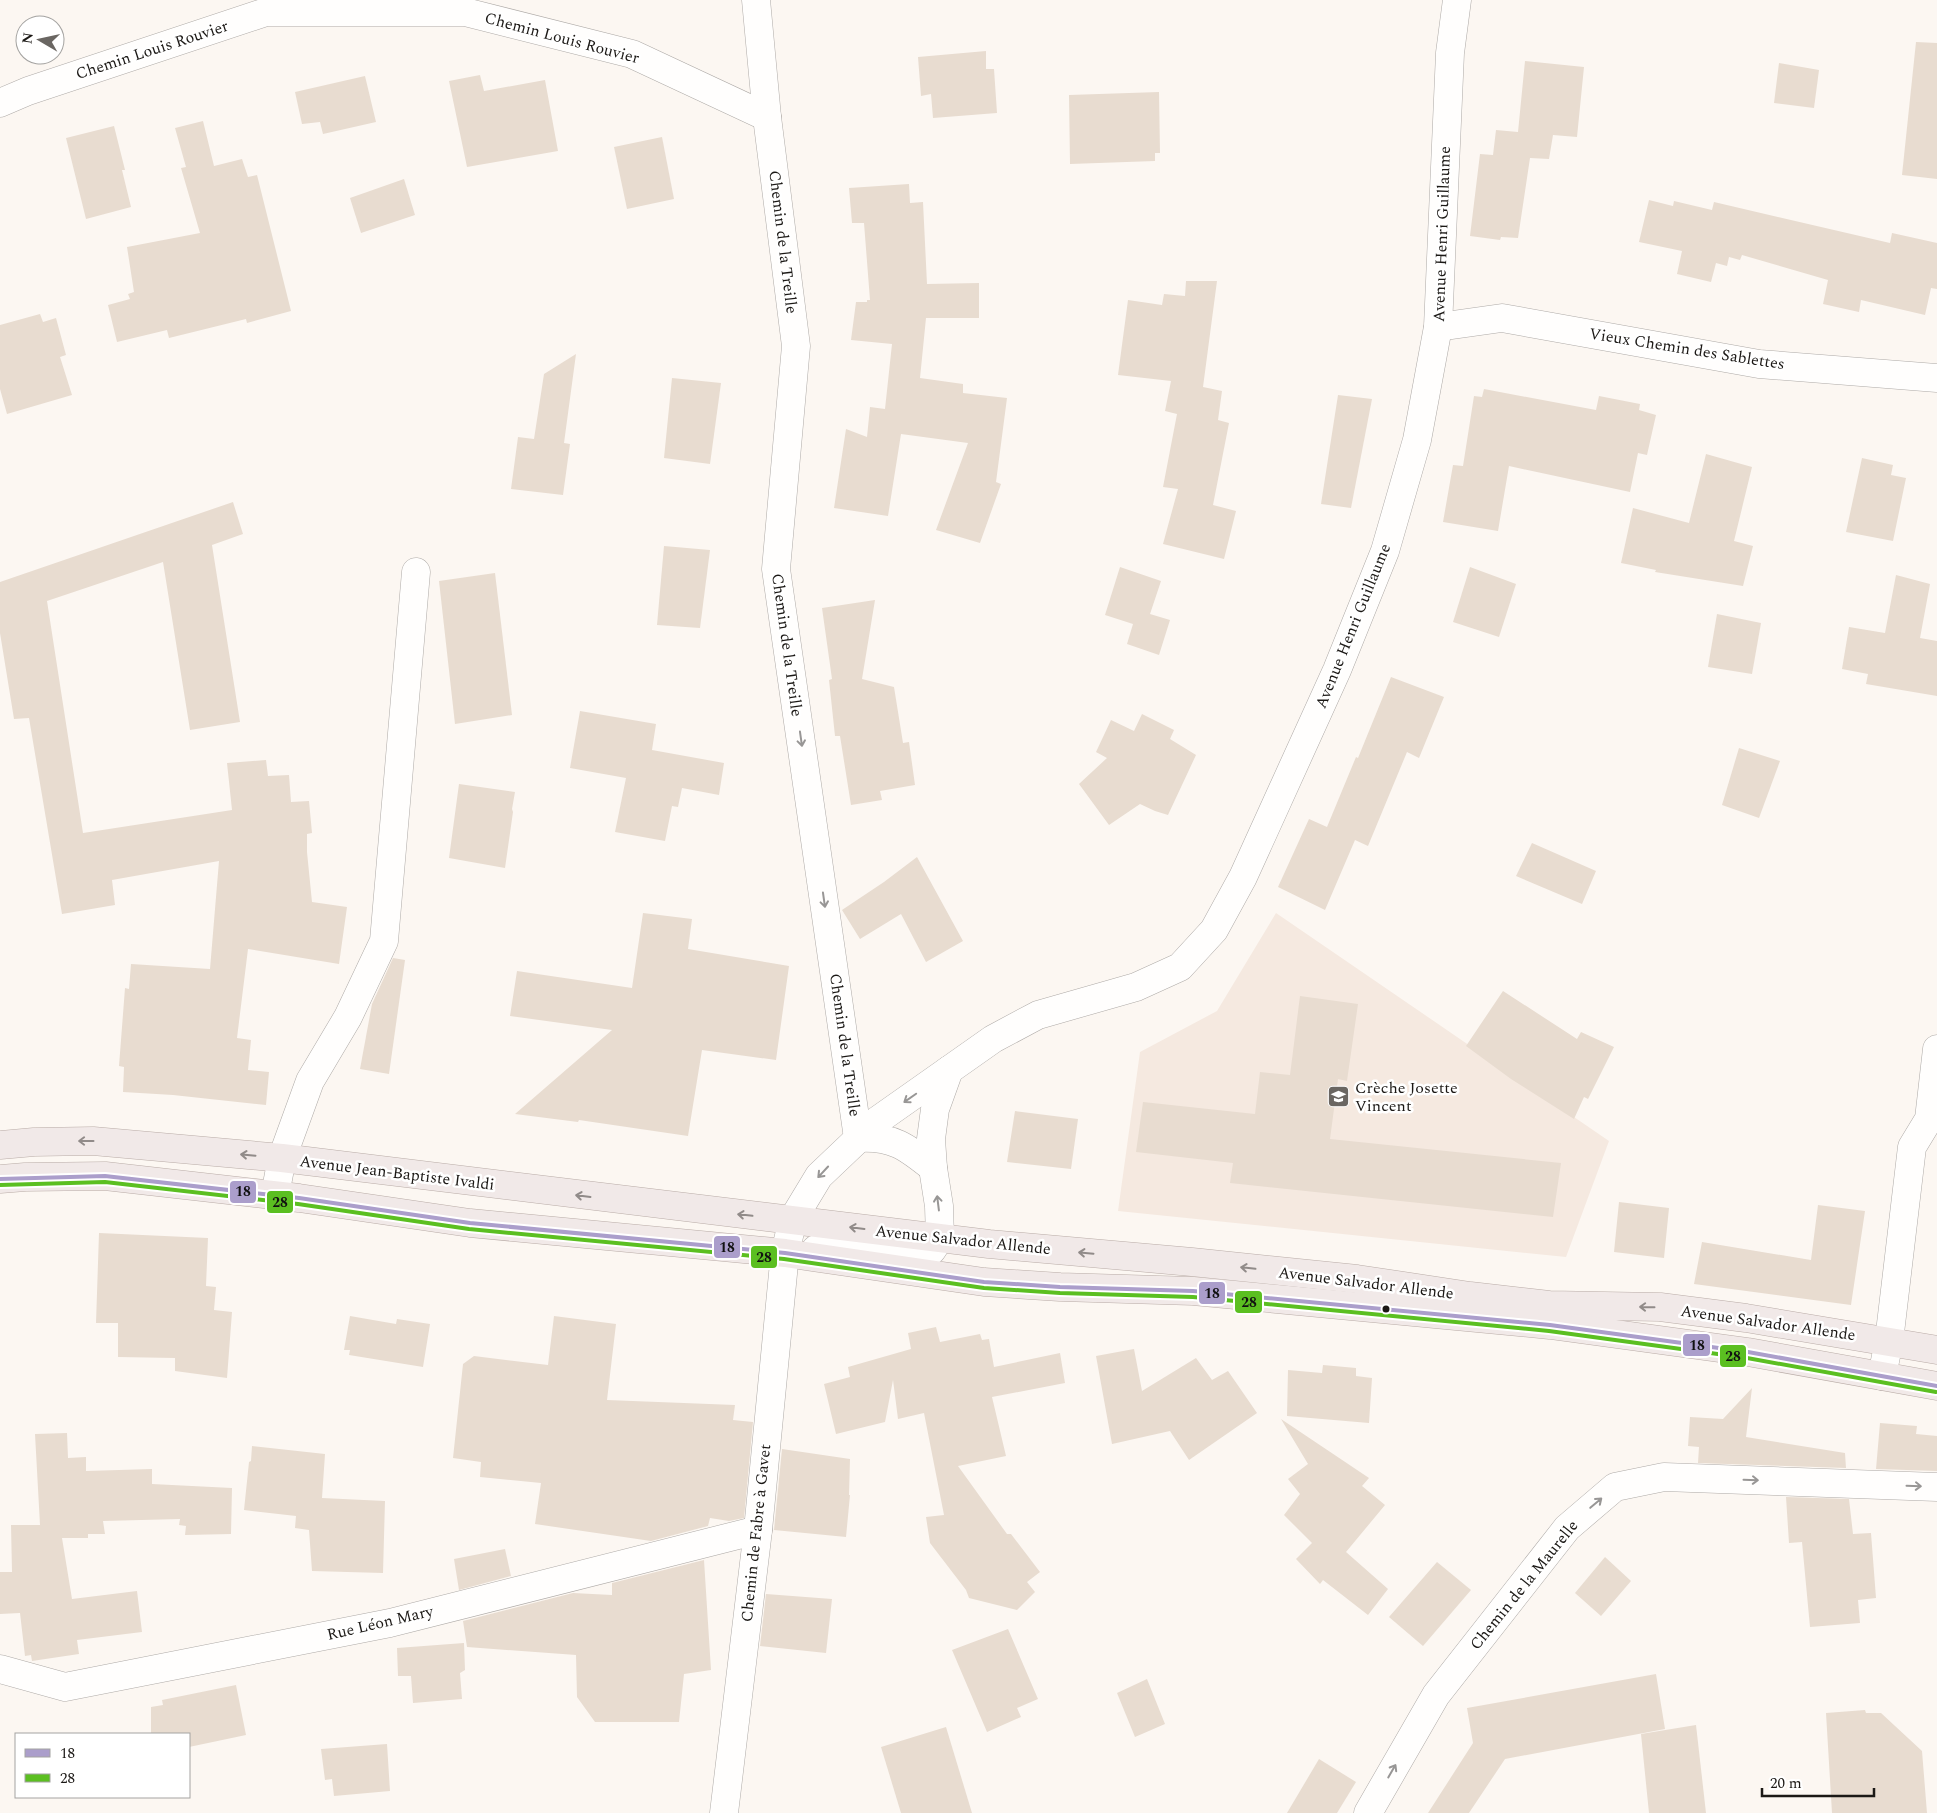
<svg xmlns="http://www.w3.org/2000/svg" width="1937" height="1813" font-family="Spectral,serif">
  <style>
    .built { fill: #f5e9e0 }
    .building { fill: #e8dcd0 }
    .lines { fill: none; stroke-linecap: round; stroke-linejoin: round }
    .minor-casing { stroke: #aeaaa7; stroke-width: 29 }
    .major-casing { stroke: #b9aca7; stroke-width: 29 }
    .minor { stroke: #fffefd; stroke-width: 28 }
    .major { stroke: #f1e9e8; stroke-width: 28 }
    .bus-1-casing { stroke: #fff; stroke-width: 8 }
    .bus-2-casing { stroke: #fff; stroke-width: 8 }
    .bus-1 { stroke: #ab9ecb; stroke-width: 4 }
    .bus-2 { stroke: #5bbf21; stroke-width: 4 }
    .oneway { stroke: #989695 }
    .oneway2 { stroke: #918b89 }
    .bus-dot { fill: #1b1815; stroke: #fff; stroke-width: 2 }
    .labels { text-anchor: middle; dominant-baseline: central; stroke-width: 5; stroke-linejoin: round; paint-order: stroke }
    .street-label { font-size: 16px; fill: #1b1815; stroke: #fff }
    .poi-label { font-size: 16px; fill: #1b1815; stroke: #fff; text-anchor: start }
    .line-badge { stroke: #fff; stroke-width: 2 }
    .pale-badge-label { font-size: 14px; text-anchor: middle; font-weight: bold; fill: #111 }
  </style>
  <rect width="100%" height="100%" fill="#fcf7f2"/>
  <!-- built -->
  <polygon class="built" points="1276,913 1609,1141 1566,1257 1118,1211 1140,1052 1217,1011"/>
  <!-- building -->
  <g class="building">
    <polygon points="1916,42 1937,43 1937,179 1902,175"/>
    <polygon points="986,51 986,69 994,69 997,113 933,118 931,94 921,96 918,57"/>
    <polygon points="1525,61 1584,67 1577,137 1553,135 1549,159 1530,158 1518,238 1501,237 1500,240 1470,236 1480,154 1493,155 1496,130 1518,132"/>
    <polygon points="1779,63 1819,70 1814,108 1774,103"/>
    <polygon points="480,75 484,91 545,80 558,151 467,167 449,81"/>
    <polygon points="365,76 376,122 323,134 320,122 302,124 295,92"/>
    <polygon points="1159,92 1160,153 1155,153 1155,161 1070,164 1069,95"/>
    <polygon points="203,121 214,166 242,159 248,177 257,175 291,311 247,323 246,319 169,338 167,330 117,342 108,305 130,299 128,294 134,292 127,247 200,233 181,168 186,167 175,128"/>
    <polygon points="114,126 125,170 122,170 131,207 86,219 66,138"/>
    <polygon points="662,137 674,199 627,209 614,147"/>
    <polygon points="404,179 415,215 361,233 350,198"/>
    <polygon points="909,184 910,203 923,202 927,284 979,283 979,318 926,318 920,378 963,384 963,393 1007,398 996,482 1001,484 980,543 936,530 968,443 901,434 888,516 834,508 846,429 867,437 870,407 885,409 892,344 851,340 856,302 867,302 867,300 870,300 864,223 852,223 849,188"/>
    <polygon points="1649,200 1673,206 1674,201 1712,210 1714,202 1890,243 1892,233 1937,243 1937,289 1931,288 1925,315 1861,300 1859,312 1823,304 1828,280 1742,255 1740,260 1729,257 1727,266 1716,263 1711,282 1677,274 1682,251 1639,242"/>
    <polygon points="1186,281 1217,281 1203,387 1222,391 1218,420 1229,423 1213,505 1236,511 1224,559 1163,544 1178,489 1163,487 1177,414 1165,411 1171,381 1118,375 1128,300 1162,305 1164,294 1185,296"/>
    <polygon points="40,314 43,322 56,318 66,355 60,357 72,395 7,414 0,389 0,325"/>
    <polygon points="576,354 564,443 570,444 563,495 511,489 518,437 534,439 544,374"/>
    <polygon points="672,378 721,383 710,464 664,458"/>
    <polygon points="1484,389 1596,410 1599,396 1640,404 1639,410 1656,415 1647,455 1638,453 1630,492 1509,466 1498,531 1443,522 1453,465 1463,466 1474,396 1482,397"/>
    <polygon points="1338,395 1372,399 1351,508 1321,504"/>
    <polygon points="1706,454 1752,467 1734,541 1753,546 1743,586 1655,572 1656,570 1621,563 1633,508 1689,523"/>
    <polygon points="1862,458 1893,465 1891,475 1906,478 1893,541 1846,532"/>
    <polygon points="233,502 243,534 212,545 240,722 190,730 163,562 47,601 83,833 232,810 227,763 266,760 268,776 289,775 291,802 309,801 312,833 307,834 307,852 312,902 347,907 339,964 248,949 237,1038 251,1040 248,1070 269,1072 266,1105 173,1095 123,1092 124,1067 119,1066 125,988 129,989 131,964 210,969 219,861 112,880 115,905 62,914 29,718 14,719 0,633 0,582"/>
    <polygon points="664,546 710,550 700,628 657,625"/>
    <polygon points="1120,567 1161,581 1150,614 1170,620 1159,655 1127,644 1133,624 1105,615"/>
    <polygon points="1470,567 1516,584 1499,637 1453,622"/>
    <polygon points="495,573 512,715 455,724 439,581"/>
    <polygon points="1896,575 1930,584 1920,638 1937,641 1937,696 1866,684 1868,674 1842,669 1849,627 1885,633"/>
    <polygon points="875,600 862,679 894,687 903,743 909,742 915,785 880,791 882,800 851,805 840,736 835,736 829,680 832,679 822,608"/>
    <polygon points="1717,614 1761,623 1752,674 1708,667"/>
    <polygon points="1391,677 1444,697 1419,758 1407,752 1368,846 1355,840 1325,910 1278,887 1309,819 1327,827 1356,757 1358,758"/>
    <polygon points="580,711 656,724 652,750 724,763 719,795 682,788 678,807 672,806 665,841 615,832 626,778 570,768"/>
    <polygon points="1142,714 1174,730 1170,739 1196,755 1168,815 1155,811 1140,804 1109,825 1079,784 1107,758 1096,752 1111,720 1134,731"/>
    <polygon points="1739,748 1780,761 1759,818 1722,805"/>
    <polygon points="459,784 515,792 512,809 513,812 505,868 449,858"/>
    <polygon points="1532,843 1596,871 1582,904 1516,876"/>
    <polygon points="917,857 963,941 926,962 901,914 860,939 842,910 884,882"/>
    <polygon points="643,913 692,919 688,949 789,966 776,1060 702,1050 688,1136 579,1120 578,1122 515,1114 612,1030 510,1016 517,971 632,988"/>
    <polygon points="393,958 405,960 389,1074 360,1069 372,1004"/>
    <polygon points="1503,991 1577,1039 1581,1032 1614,1047 1588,1099 1584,1097 1574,1119 1511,1079 1466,1046"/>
    <polygon points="1300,996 1358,1004 1347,1081 1338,1079 1330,1139 1561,1163 1553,1217 1230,1183 1233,1163 1136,1152 1143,1102 1255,1114 1260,1072 1290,1075"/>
    <polygon points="1015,1111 1078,1119 1071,1169 1007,1162"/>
    <polygon points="1619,1202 1669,1208 1664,1258 1614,1252"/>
    <polygon points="1818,1205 1865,1211 1851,1305 1694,1284 1702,1242 1811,1260"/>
    <polygon points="99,1233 208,1238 206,1286 216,1287 214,1310 232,1312 227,1378 175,1371 175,1358 118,1357 118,1323 96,1323"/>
    <polygon points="350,1316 396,1324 397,1319 430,1324 423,1367 349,1355 350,1350 344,1350"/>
    <polygon points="554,1316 616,1324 607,1400 735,1405 733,1420 753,1422 744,1518 729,1521 710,1518 708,1526 651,1541 535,1524 541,1483 480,1477 481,1462 453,1458 463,1364 474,1356 548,1365"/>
    <polygon points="936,1327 940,1342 980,1334 982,1340 989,1339 994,1367 1060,1353 1065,1383 992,1397 1006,1456 958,1466 1007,1534 1011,1534 1040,1572 1027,1582 1035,1592 1017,1610 969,1598 966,1590 930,1543 926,1517 944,1515 924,1413 898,1419 893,1380 885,1422 836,1434 824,1384 850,1377 848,1367 911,1349 908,1333"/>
    <polygon points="1134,1349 1142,1391 1196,1358 1212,1380 1228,1371 1257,1413 1189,1460 1170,1431 1112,1444 1096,1356"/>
    <polygon points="1323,1365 1356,1368 1356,1376 1372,1378 1369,1423 1287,1416 1288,1370 1322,1373"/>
    <polygon points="1752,1388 1746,1437 1845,1453 1846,1468 1698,1463 1699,1447 1688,1446 1690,1417 1723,1419"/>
    <polygon points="1281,1419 1369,1478 1362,1486 1385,1505 1346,1552 1388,1589 1368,1615 1323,1580 1320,1584 1296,1559 1312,1543 1284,1515 1300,1494 1288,1479 1308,1464"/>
    <polygon points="1880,1423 1917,1426 1916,1434 1937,1436 1937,1471 1876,1469"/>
    <polygon points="67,1433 68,1458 86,1457 86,1471 152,1469 152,1484 232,1488 231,1534 185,1535 186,1526 179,1525 180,1519 103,1521 105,1534 88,1534 88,1538 62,1538 72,1599 137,1591 142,1632 77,1640 79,1654 32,1661 31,1655 25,1656 20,1613 0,1614 0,1572 12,1572 11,1525 40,1525 35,1434"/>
    <polygon points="252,1446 325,1454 322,1498 385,1501 383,1573 312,1571 309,1530 295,1528 296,1516 244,1510 249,1462 251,1461"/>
    <polygon points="782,1449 850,1459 849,1495 850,1495 846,1537 774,1530"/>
    <polygon points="1786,1497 1849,1499 1853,1534 1871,1533 1876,1598 1858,1600 1860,1623 1810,1627 1802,1542 1789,1543"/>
    <polygon points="505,1549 511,1576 459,1590 454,1559"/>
    <polygon points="1605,1557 1631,1581 1601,1616 1575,1593"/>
    <polygon points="704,1560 711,1670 684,1674 679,1722 595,1722 577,1697 576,1655 467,1647 463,1621 573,1593 612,1595 612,1583"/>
    <polygon points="1437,1562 1471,1590 1423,1646 1389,1617"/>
    <polygon points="766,1594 832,1599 826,1653 760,1646"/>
    <polygon points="1008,1629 1038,1699 1017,1708 1021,1717 987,1732 952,1650"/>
    <polygon points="464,1643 465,1670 460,1673 462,1699 413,1703 411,1676 398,1676 397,1648"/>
    <polygon points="1656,1674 1665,1729 1505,1759 1469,1813 1428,1813 1473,1743 1467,1708"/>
    <polygon points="1147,1679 1165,1724 1135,1737 1117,1693"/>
    <polygon points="236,1685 246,1735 189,1747 189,1734 151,1734 151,1707 163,1705 162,1700"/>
    <polygon points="1865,1710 1866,1713 1881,1713 1922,1751 1927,1813 1832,1813 1826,1713"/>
    <polygon points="1696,1725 1706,1813 1649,1813 1641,1734"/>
    <polygon points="946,1727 972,1813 901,1813 881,1747"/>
    <polygon points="387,1744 390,1791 334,1796 332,1779 325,1780 321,1749"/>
    <polygon points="1319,1759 1356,1782 1337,1813 1287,1813"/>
  </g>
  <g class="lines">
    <defs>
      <g id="minor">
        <polyline points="756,0 767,117 796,346 776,569 858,1138"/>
        <polyline points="0,103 28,91 266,12 465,12 632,54 767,117"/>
        <polyline points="1438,327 1502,318 1759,364 1937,378"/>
        <path d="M858,1138C893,1136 907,1147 933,1168"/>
        <polyline points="275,1195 282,1158 310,1081 348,1017 384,941 416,572"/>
        <polyline points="816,1249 830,1247 924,1256 932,1250 940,1238 939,1206 933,1168 931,1139 935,1109 949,1070"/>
        <polyline points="1882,1376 1889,1341 1912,1147 1929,1119 1937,1049"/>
        <polyline points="0,1669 65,1687 390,1623 758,1530"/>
        <polyline points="724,1813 758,1530 785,1253 793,1219 819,1176 878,1120 993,1039 1038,1015 1136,987 1180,967 1214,930 1243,877 1337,670 1385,551 1417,440 1438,327 1450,53 1457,0"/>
        <polyline points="1368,1813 1436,1695 1567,1528 1615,1487 1664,1477 1937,1487"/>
      </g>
      <g id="major">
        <polyline points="0,1145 34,1142 93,1141 282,1158 989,1244 1192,1262 1357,1279 1470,1296 1549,1305 1660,1307 1746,1318 1937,1350"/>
        <polyline points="0,1179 25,1177 105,1176 299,1198 470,1223 785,1253 984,1282 1060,1287 1193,1291 1550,1325 1748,1352 1937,1386"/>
      </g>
    </defs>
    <!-- minor casing -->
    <use href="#minor" class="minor-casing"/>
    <!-- major casing -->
    <use href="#major" class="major-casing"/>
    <!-- minor -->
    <use href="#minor" class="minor"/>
    <!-- major -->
    <use href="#major" class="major"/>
    <defs>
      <polyline id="bus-1" points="0,1179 105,1176 299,1198 470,1223 785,1253 984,1282 1060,1287 1193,1291 1550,1325 1748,1352 1937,1386"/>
      <polyline id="bus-2" points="0,1185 105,1182 298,1204 469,1229 784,1259 984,1288 1060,1293 1193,1297 1549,1331 1747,1358 1936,1392"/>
    </defs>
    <!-- bus-1 casing -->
    <use href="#bus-1" class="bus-1-casing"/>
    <!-- bus-2 casing -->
    <use href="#bus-2" class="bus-2-casing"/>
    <!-- bus-1 -->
    <use href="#bus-1" class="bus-1"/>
    <!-- bus-2 -->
    <use href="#bus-2" class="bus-2"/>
  </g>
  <!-- one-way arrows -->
  <defs><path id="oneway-shaft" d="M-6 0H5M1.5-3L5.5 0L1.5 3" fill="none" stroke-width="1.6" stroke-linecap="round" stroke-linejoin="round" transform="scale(1.25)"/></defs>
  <g class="oneway">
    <use href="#oneway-shaft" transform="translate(801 739) rotate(82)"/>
    <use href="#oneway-shaft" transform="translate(824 900) rotate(82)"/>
    <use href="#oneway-shaft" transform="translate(910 1098) rotate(145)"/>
    <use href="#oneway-shaft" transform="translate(823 1172) rotate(133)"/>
    <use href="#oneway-shaft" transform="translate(938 1203) rotate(-97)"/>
    <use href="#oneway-shaft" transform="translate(1751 1480) rotate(2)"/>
    <use href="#oneway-shaft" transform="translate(1914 1486) rotate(2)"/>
    <use href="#oneway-shaft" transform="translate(1596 1503) rotate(-40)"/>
    <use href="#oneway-shaft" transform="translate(1392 1771) rotate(-60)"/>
  </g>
  <g class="oneway2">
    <use href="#oneway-shaft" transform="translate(86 1141) rotate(-180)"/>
    <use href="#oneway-shaft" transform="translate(248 1155) rotate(-175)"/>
    <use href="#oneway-shaft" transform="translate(583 1196) rotate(-173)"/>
    <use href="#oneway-shaft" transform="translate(745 1215) rotate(-174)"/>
    <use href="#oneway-shaft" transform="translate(857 1228) rotate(-173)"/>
    <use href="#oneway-shaft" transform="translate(1086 1253) rotate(-175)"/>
    <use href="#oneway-shaft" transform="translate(1248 1268) rotate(-174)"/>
    <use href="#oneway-shaft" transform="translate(1647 1307) rotate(-179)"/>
  </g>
  <!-- icons -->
  <defs>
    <symbol id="school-square" viewBox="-11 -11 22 22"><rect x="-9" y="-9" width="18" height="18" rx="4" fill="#6a6662" stroke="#fff"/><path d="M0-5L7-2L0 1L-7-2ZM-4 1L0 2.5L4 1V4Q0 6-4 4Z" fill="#fff"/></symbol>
  </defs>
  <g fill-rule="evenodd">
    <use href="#school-square" x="1326" y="1084" width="25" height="25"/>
  </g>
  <!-- markers -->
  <circle class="bus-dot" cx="1386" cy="1309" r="4.5"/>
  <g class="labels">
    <!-- street labels -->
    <g class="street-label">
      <text transform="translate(562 38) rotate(15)">Chemin Louis Rouvier</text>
      <text transform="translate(152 50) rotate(-18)">Chemin Louis Rouvier</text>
      <text transform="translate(1442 234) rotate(-88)">Avenue Henri Guillaume</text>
      <text transform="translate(783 242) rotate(83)">Chemin de la Treille</text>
      <text transform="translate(1687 349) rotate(9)">Vieux Chemin des Sablettes</text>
      <text transform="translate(1353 626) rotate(-68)">Avenue Henri Guillaume</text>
      <text transform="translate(787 645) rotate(82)">Chemin de la Treille</text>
      <text transform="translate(845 1045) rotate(82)">Chemin de la Treille</text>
      <text transform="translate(397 1173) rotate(7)">Avenue Jean-Baptiste Ivaldi</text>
      <text transform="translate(963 1240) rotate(6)">Avenue Salvador Allende</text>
      <text transform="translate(1366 1283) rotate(7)">Avenue Salvador Allende</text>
      <text transform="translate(1768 1323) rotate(8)">Avenue Salvador Allende</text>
      <text transform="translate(756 1533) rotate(-84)">Chemin de Fabre à Gavet</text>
      <text transform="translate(1524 1585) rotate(-51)">Chemin de la Maurelle</text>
      <text transform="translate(380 1623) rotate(-13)">Rue Léon Mary</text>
    </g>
    <!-- poi labels -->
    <g class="poi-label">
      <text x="1355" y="1088">Crèche Josette<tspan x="1355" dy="18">Vincent</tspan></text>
    </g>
  </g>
  <g class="line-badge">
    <rect x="229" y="1180" width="28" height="24" rx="5" fill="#ab9ecb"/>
    <rect x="266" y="1190" width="28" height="24" rx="5" fill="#5bbf21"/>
    <rect x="713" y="1235" width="28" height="24" rx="5" fill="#ab9ecb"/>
    <rect x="750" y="1245" width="28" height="24" rx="5" fill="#5bbf21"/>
    <rect x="1198" y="1281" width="28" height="24" rx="5" fill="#ab9ecb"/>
    <rect x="1234" y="1290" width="29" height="24" rx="5" fill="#5bbf21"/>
    <rect x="1682" y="1333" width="29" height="24" rx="5" fill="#ab9ecb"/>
    <rect x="1719" y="1344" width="28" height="24" rx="5" fill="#5bbf21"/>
  </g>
  <g class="pale-badge-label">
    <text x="243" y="1196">18</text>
    <text x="280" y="1207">28</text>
    <text x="727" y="1252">18</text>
    <text x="764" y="1262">28</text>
    <text x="1212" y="1298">18</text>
    <text x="1249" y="1307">28</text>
    <text x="1697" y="1350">18</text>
    <text x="1733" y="1361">28</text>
  </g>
  <!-- legend -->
  <rect x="15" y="1733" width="175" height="65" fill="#ffffff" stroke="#a4a3a1"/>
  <rect x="25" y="1749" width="25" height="8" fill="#ab9ecb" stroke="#a4a3a1"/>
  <text x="60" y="1758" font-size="15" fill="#1b1815">18</text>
  <rect x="25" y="1774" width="25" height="8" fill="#5bbf21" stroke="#a4a3a1"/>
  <text x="60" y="1783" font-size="15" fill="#1b1815">28</text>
  <!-- north arrow -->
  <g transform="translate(40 40) rotate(279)"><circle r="24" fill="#ffffff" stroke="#a4a3a1"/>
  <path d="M0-4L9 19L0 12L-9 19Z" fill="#6a6662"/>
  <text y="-8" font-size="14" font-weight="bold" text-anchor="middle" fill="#1b1815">N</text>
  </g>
  <!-- scale -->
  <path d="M1762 1788v8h112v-8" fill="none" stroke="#1b1815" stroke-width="2.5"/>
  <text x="1770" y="1788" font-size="15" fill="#1b1815" stroke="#ffffff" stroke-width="4" paint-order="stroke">20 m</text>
</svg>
